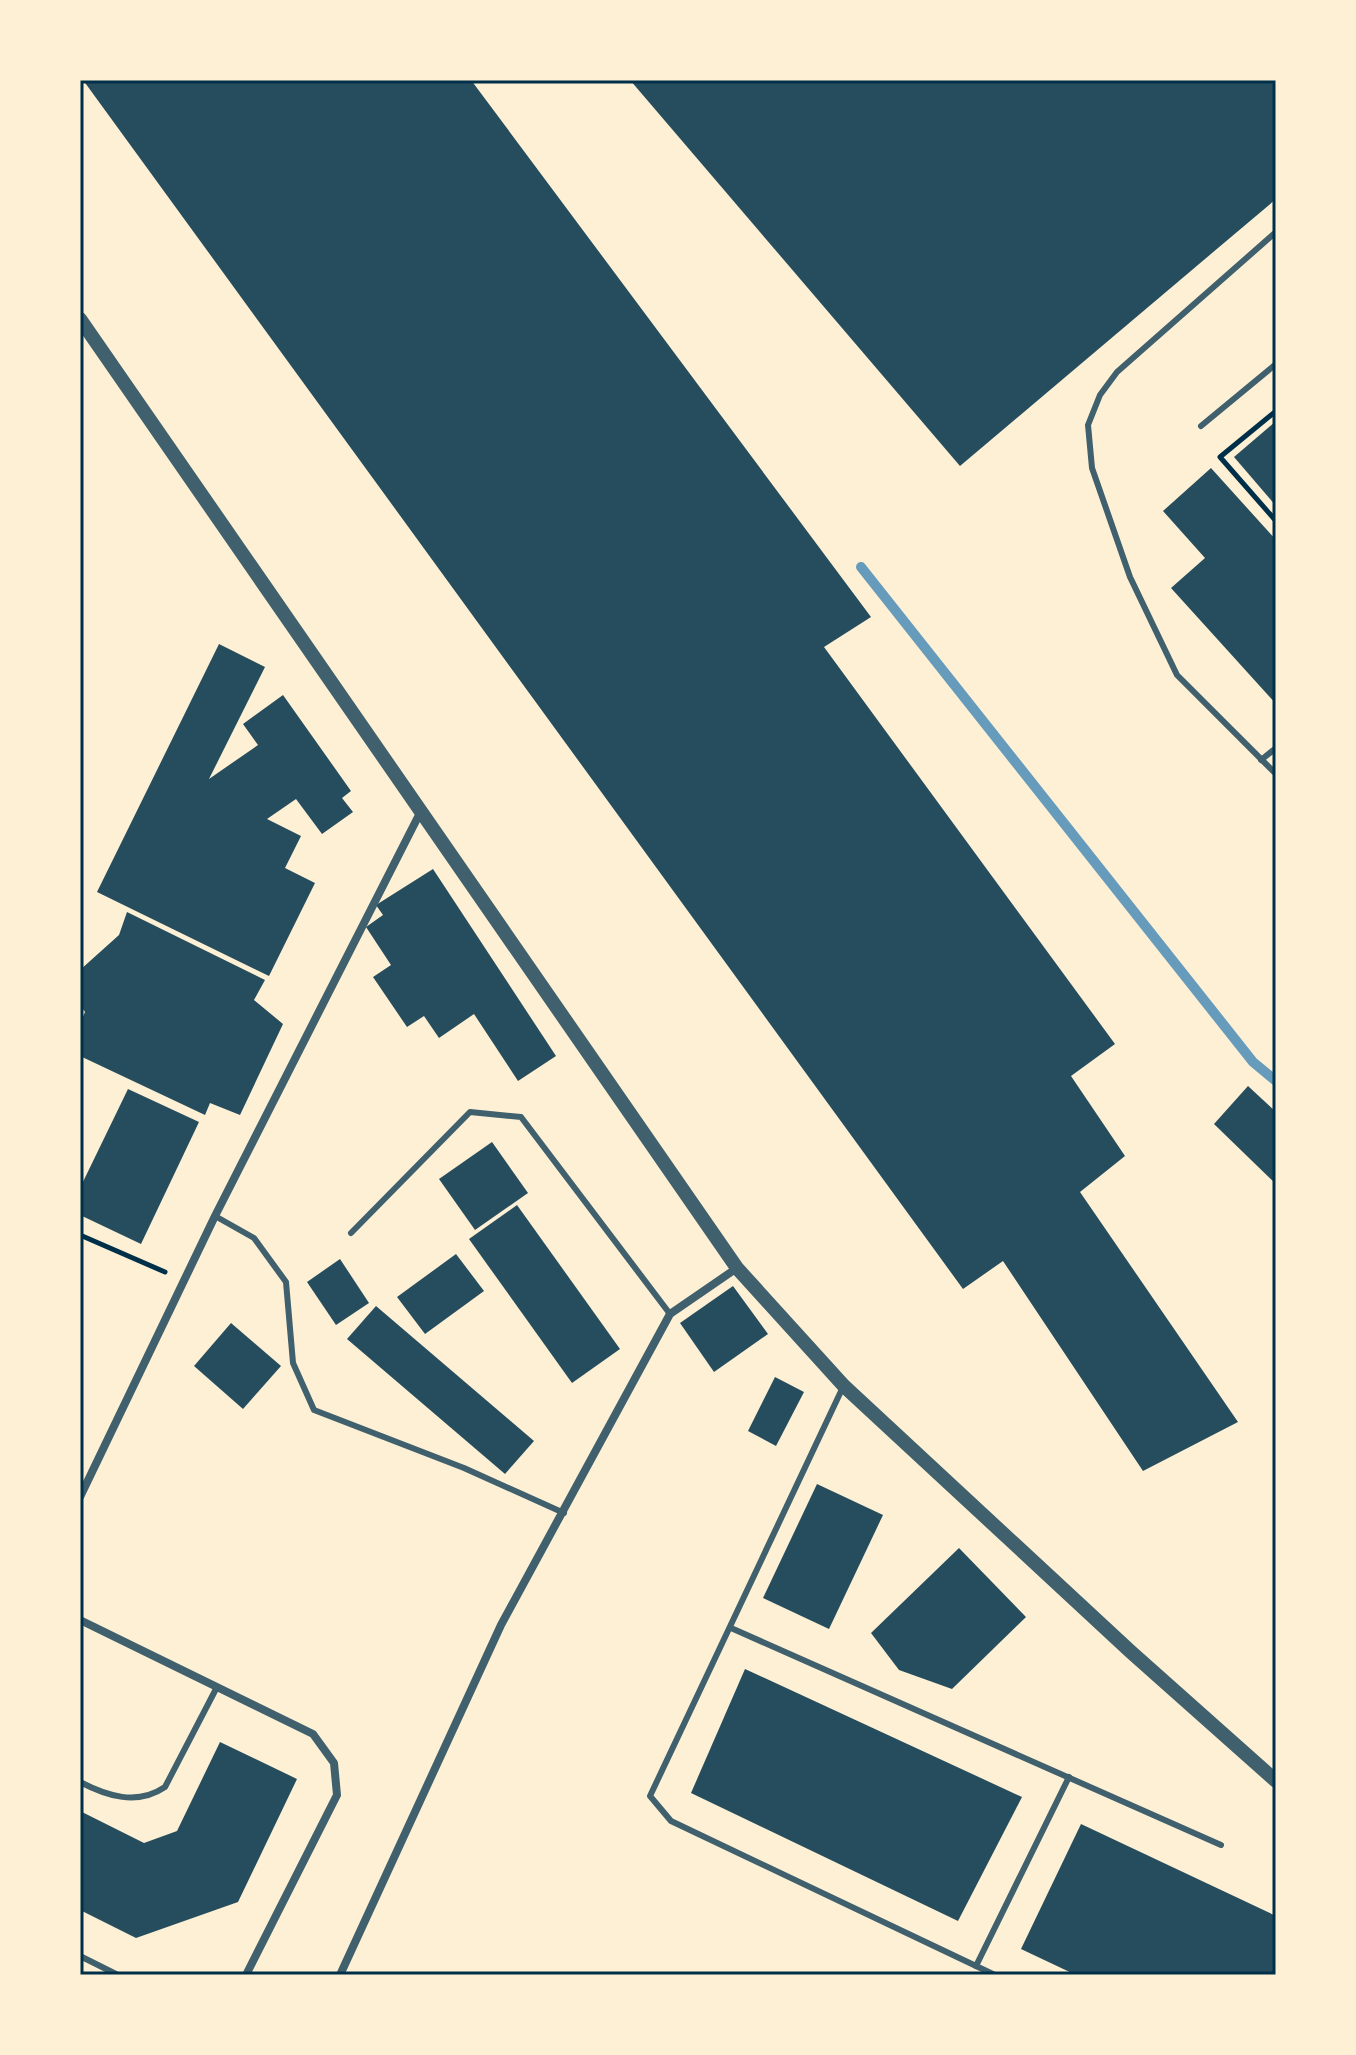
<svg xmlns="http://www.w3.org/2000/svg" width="1356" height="2055" font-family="'Exo 2',sans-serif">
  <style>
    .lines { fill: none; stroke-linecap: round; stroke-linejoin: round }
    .stream { stroke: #669bbc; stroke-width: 10 }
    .building { fill: #264d5e }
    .path { stroke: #003049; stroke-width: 5 }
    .service { stroke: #3f606c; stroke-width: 6 }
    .minor { stroke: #3f606c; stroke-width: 8 }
    .tertiary { stroke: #3f606c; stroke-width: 14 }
    .neatline { fill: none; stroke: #003049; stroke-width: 3 }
  </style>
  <rect width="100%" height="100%" fill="#fdf0d5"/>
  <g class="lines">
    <!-- stream -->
    <polyline class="stream" points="861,567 1253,1062 1276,1081"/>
  </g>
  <!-- building -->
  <g class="building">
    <polygon points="83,80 471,80 871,617 824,647 1115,1044 1071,1076 1125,1156 1080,1192 1238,1422 1143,1471 1003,1261 963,1289"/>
    <polygon points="630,80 1276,80 1276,199 960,466"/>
    <polygon points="1276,421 1276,506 1234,457"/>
    <polygon points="1211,468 1276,540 1276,704 1171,588 1205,558 1163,511"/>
    <polygon points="219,644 265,667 209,779 258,745 243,724 283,695 351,791 342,798 353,812 322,834 296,799 267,819 301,836 285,868 315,883 269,976 97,892"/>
    <polygon points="433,869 556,1056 518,1081 474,1014 439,1038 424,1016 407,1027 373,977 391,965 366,927 383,915 376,905"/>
    <polygon points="127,912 265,980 254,1000 283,1024 240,1115 210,1103 205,1115 80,1056 80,1023 85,1012 80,1005 80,970 119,935"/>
    <polygon points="1248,1086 1276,1112 1276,1184 1214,1124"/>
    <polygon points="128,1089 199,1122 141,1244 80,1215 80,1188"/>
    <polygon points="492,1142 528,1193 475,1230 439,1179"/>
    <polygon points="517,1205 620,1349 572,1383 469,1239"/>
    <polygon points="456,1254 484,1291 425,1334 397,1297"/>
    <polygon points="340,1259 369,1303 336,1325 307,1282"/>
    <polygon points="733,1286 768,1334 714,1372 680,1323"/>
    <polygon points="376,1306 534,1441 505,1474 347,1339"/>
    <polygon points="231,1323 281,1366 243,1409 194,1366"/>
    <polygon points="775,1377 804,1392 776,1446 748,1431"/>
    <polygon points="817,1484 883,1515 829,1629 763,1598"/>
    <polygon points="959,1548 1026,1617 952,1689 899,1670 871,1633"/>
    <polygon points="745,1669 1022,1797 958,1921 691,1793"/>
    <polygon points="220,1742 297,1779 238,1902 136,1938 80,1910 80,1811 144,1843 177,1831"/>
    <polygon points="1081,1824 1276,1916 1276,1975 1076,1975 1021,1949"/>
  </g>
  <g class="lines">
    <!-- path -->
    <g class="path">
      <polyline points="1276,411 1220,457 1276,521"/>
      <polyline points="80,1235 165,1272"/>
    </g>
    <!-- service -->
    <g class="service">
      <polyline points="1276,232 1117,372 1100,395 1088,425 1092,468 1130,577 1177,675 1276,774"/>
      <polyline points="1201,426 1276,364"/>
      <polyline points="1261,760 1276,748"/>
      <polyline points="215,1216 254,1238 286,1282 293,1363 314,1410 464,1468 564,1513"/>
      <polyline points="351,1233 470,1112 521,1117 670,1314"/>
      <polyline points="843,1387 650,1796 671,1821 995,1975"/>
      <polyline points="731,1628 1221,1845"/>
      <path d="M80,1782C107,1796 137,1806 165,1787L217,1687"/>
      <polyline points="80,1956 118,1975"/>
      <polyline points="976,1966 1069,1777"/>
    </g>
    <!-- minor -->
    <g class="minor">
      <polyline points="80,1497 215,1216 421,811"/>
      <polyline points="80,1620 313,1734 334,1763 337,1795 246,1975"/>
      <polyline points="340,1975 501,1625 670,1314 737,1268"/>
    </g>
    <!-- tertiary -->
    <polyline class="tertiary" points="80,319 737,1268 844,1386 1131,1652 1276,1781"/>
  </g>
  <!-- border -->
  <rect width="1356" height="2055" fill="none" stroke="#fdf0d5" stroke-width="164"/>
  <rect x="82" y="82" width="1192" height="1891" class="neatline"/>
</svg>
